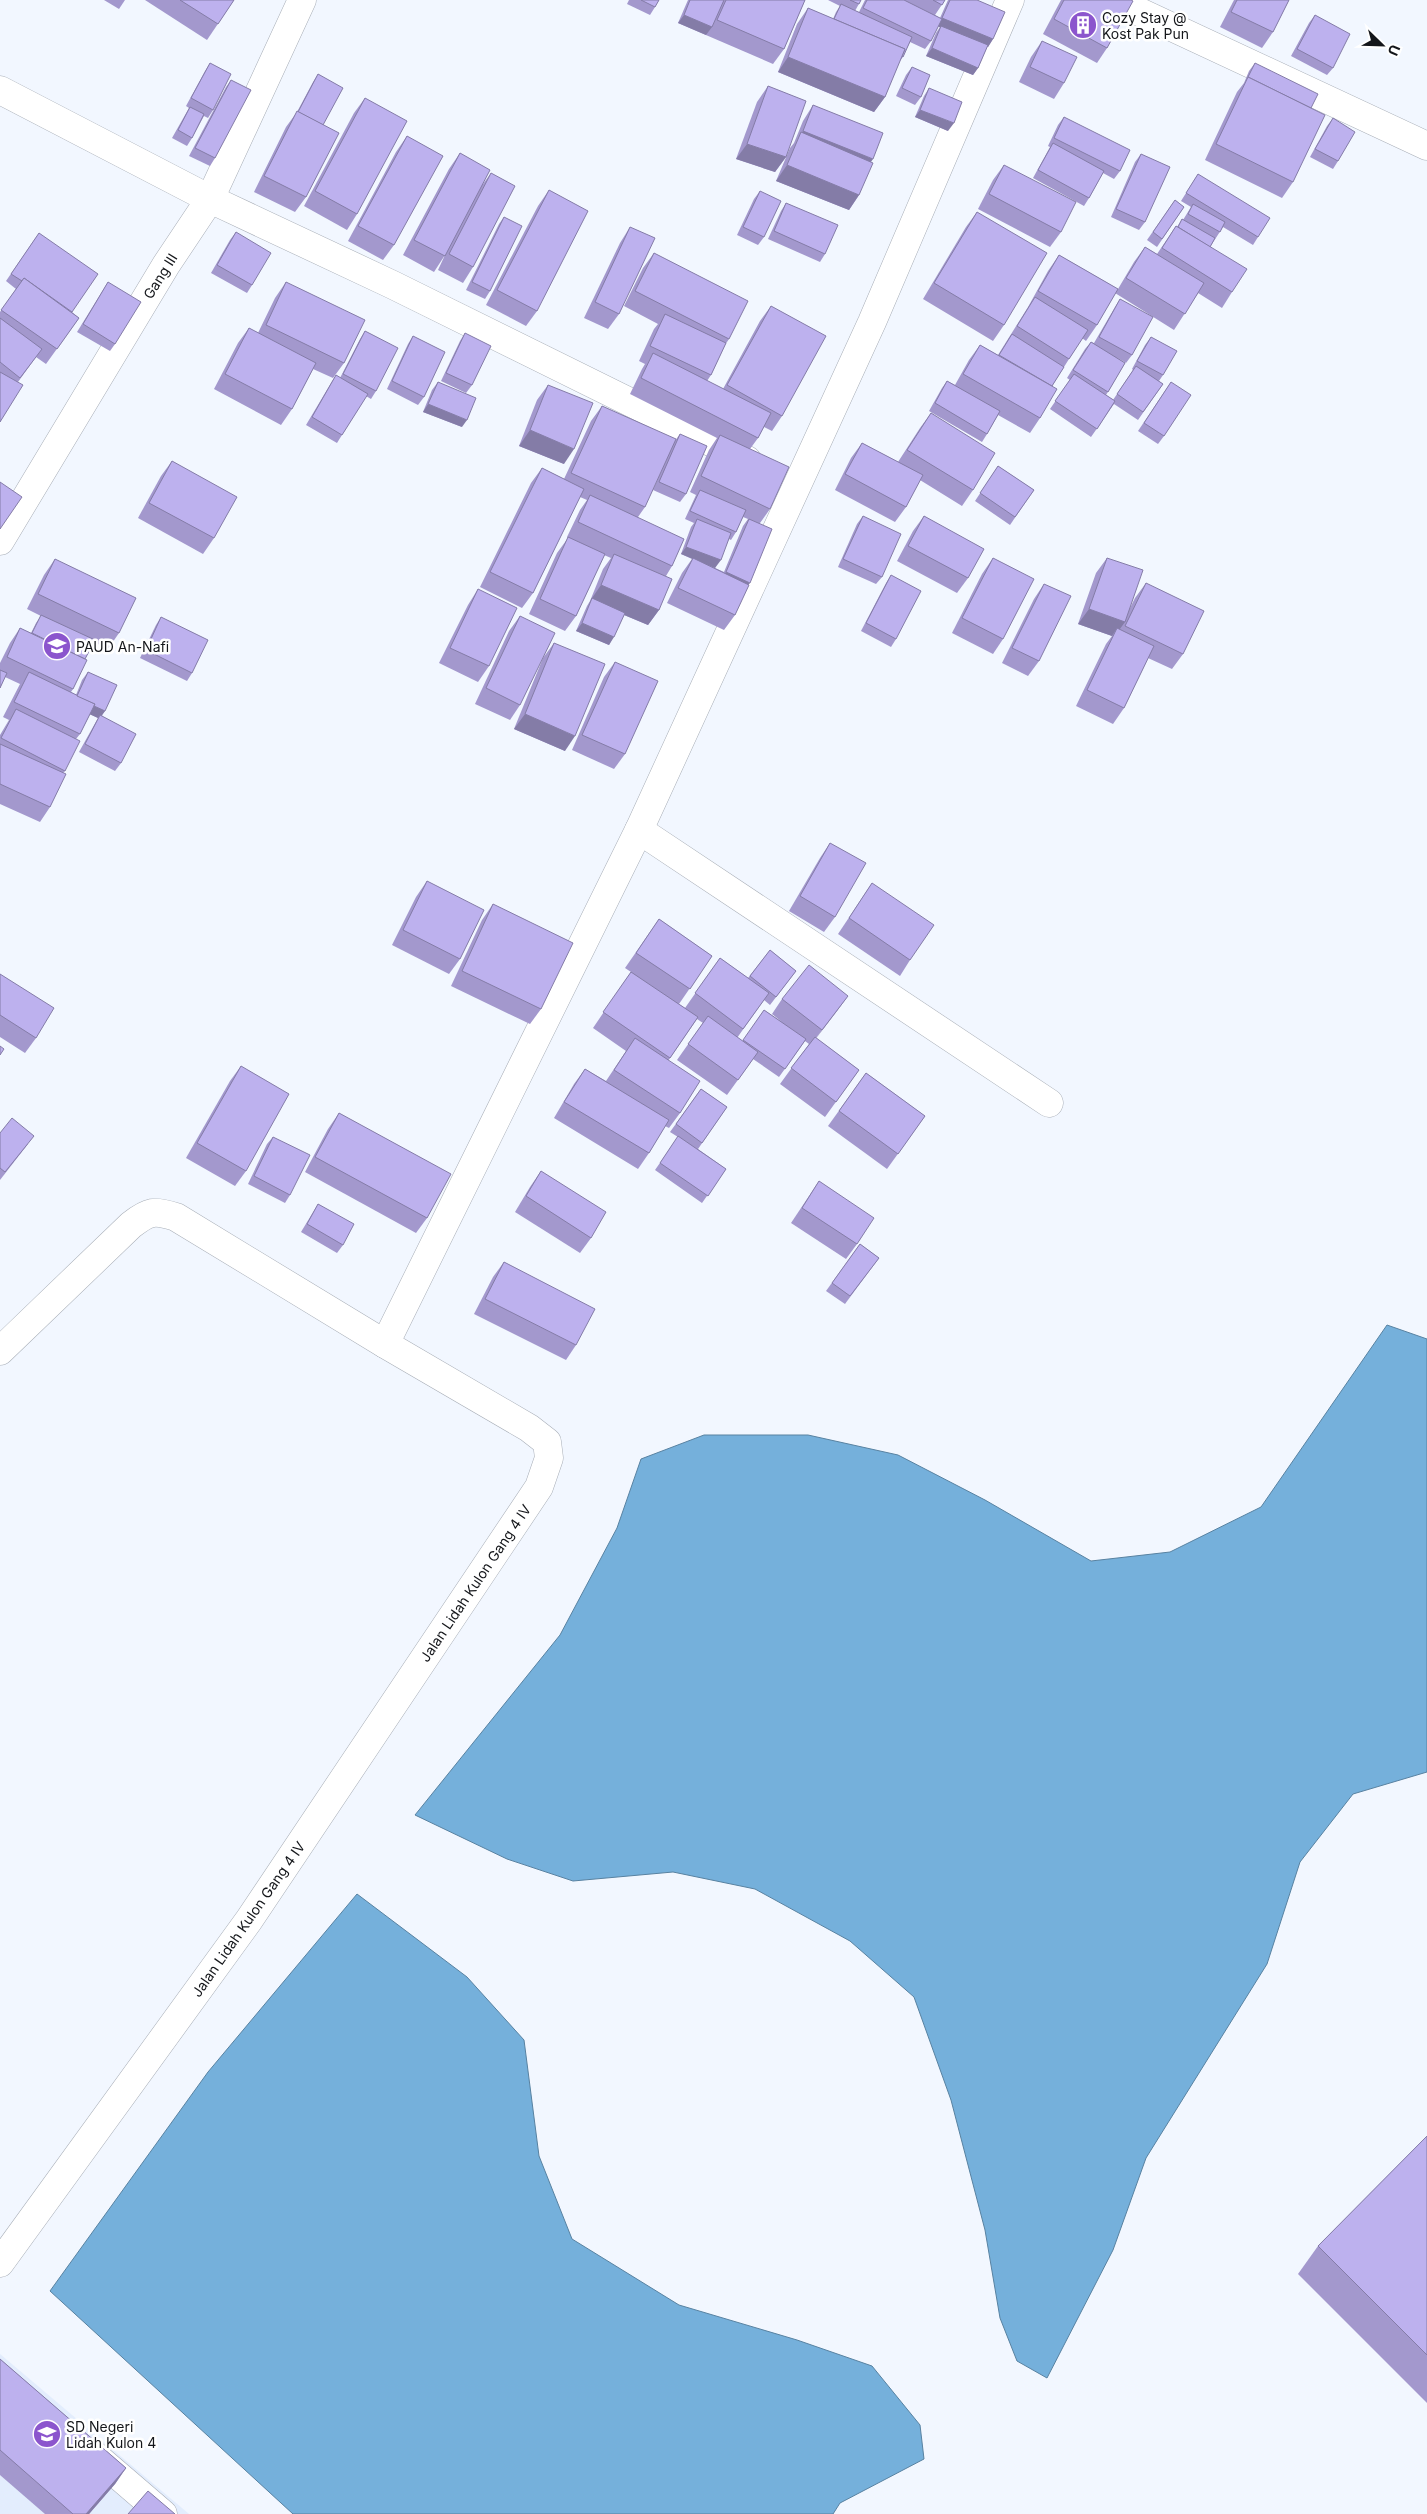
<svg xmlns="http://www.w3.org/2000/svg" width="1427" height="2514" font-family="Inter,sans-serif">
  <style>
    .built { fill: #e3edfd }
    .water { fill: #75b0db; stroke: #5882a1 }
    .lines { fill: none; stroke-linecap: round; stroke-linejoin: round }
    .minor-casing { stroke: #a8aeb7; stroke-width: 29 }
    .minor { stroke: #fff; stroke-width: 28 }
    .wall { fill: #a398cd; fill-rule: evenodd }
    .shaded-wall { fill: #847ca7 }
    .building { fill: #bdb1ee; stroke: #847ca7 }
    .labels { text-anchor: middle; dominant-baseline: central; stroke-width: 5; stroke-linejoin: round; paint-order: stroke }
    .poi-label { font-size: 14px; fill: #14161a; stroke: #fff; text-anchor: start }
    .street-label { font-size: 14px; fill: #14161a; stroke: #fff }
  </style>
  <rect width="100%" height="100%" fill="#f2f7ff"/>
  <!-- built -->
  <polygon class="built" points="0,2354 189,2514 0,2514"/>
  <!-- water -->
  <g class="water">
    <polygon points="1387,1325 1427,1339 1427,1772 1353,1794 1300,1862 1267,1964 1146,2158 1113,2250 1047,2378 1017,2361 1000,2318 985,2230 951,2100 914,1997 850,1941 755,1889 673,1872 573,1881 507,1859 415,1815 560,1635 617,1528 641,1459 704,1435 808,1435 898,1455 985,1500 1091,1561 1170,1552 1261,1507"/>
    <polygon points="357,1894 467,1977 524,2040 539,2156 572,2239 679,2305 797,2340 872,2366 920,2425 924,2459 840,2503 833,2514 293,2514 50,2291 208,2072"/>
  </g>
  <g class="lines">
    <defs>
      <g id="minor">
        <polyline points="1114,0 1427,146"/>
        <polyline points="0,90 210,199 393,285 747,460"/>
        <polyline points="0,541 166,265 210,199 302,0"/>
        <polyline points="639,830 1049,1103"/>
        <polyline points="385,1344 639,830 872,322 1010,0"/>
        <path d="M0,1351L131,1225C149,1211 154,1210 176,1217L385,1344L529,1428L547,1442L549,1458L539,1487L249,1920L0,2263"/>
        <polyline points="92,2453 163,2514"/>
      </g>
    </defs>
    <!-- minor casing -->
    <use href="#minor" class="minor-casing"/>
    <!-- minor -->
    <use href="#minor" class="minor"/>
  </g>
  <!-- wall -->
  <g class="wall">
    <polygon points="104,0 125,0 119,9"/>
    <polygon points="145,0 234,0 207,40"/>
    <polygon points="629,0 659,0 655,7 650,15 627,4"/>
    <polygon points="688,0 805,0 784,49 773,64 678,23"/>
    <polygon points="828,0 861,0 855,11 859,12 865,0 945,0 935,15 940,18 948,0 977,0 993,39 988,47 987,47 978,68 973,75 926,56 936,33 940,27 938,26 931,41 925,49 910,42 903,57 899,62 885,97 874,112 778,72 797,24 808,8 833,19 836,12 840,6"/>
    <polygon points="1061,0 1131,0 1107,48 1097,63 1043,34"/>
    <polygon points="1234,0 1289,0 1273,32 1262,48 1220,27"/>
    <polygon points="1315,15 1333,68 1327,75 1291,56 1309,23"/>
    <polygon points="1042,41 1064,83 1054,99 1019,82 1031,57"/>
    <polygon points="210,63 213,110 208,118 204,116 192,138 187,146 172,138 185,115 189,108 186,106 205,71"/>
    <polygon points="1255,63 1293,182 1282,198 1205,160 1237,92 1244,83 1249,71"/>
    <polygon points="912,67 921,97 915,105 896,96 906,75"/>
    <polygon points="318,74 323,125 306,197 295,212 254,192 286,127 297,112 313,82"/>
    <polygon points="231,80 215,158 210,166 189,156 226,87"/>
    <polygon points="768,86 786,157 775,172 736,159 757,102"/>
    <polygon points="929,88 948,131 915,117 924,96"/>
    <polygon points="365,98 357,214 347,230 304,206 354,113"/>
    <polygon points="813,105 871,162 859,195 849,210 776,181 790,148 794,143 803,121"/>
    <polygon points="1064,117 1120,171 1114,179 1103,173 1089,198 1084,206 1033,178 1050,147 1048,146 1058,125"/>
    <polygon points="1333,118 1338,161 1333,169 1310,157 1327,126"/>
    <polygon points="407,136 394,245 383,260 348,241 396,152"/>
    <polygon points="460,153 483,184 491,173 473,267 463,283 438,270 445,255 434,272 403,255 449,169"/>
    <polygon points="1141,154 1145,222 1139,230 1111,217 1135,162"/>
    <polygon points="1004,165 1061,232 1050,247 978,209 993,180"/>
    <polygon points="1198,174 1258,237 1253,245 1223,227 1210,247 1232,292 1222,308 1198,293 1174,330 1115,293 1097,325 1086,341 1082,338 1064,367 1052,386 1040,418 1030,433 998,415 987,434 982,442 929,411 942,388 947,381 955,385 969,360 980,345 998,355 1028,307 1048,271 1059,255 1118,289 1134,262 1145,247 1157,254 1176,226 1177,227 1182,219 1183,220 1191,207 1181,201"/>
    <polygon points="549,190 537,311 526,326 486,305 538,206"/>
    <polygon points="760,191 764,237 758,245 737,235 754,199"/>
    <polygon points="1175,200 1184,207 1157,247 1147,240"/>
    <polygon points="786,203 825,254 820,262 768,239 781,211"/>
    <polygon points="977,212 1004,325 993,341 923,299 966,227"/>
    <polygon points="504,217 490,291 485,299 466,290 499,224"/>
    <polygon points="630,227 619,314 608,329 584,318 620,243"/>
    <polygon points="236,232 252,285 247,293 211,273 230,240"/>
    <polygon points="39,233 72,312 79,318 46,364 36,357 18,382 0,422 0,312 16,289 6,281"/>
    <path d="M654,253L729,339L725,345L711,375L707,381L723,389L760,321L771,306L782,416L772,431L764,427L758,438L750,449L770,509L760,523L748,584L735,615L724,630L667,603L682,573L692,559L681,554L691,527L694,523L685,519L696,495L690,492L709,450L717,438L630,394L642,369L645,364L639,361L654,329L658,324L624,306L643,268ZM743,517L748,519L743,526L724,572L706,564L715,568L729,539L731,540L736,532Z"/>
    <polygon points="108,282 115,344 110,351 77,332"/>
    <polygon points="286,282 344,363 333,378 313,369 292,409 281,425 214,389 238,343 249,328 258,333 275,298"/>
    <polygon points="1120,299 1132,355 1126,363 1116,357 1125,363 1106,395 1113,400 1133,370 1132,369 1145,345 1151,337 1163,375 1159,381 1163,384 1138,420 1114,404 1091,437 1050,409 1070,380 1067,378 1085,349 1091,342 1094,343 1115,307"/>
    <polygon points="365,331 376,391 371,399 366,396 337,443 306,425 331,383 336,375 340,378 360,339"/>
    <polygon points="465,333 472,385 466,393 441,381 460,341"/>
    <polygon points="413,336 424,397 418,405 387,389 408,344"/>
    <polygon points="438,382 462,427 423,412 432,390"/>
    <polygon points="1171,382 1164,436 1158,444 1138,431"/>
    <polygon points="548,385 564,464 519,446 537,400"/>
    <polygon points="602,406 645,507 638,517 672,566 666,576 659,610 648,625 624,615 609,645 576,631 587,606 590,601 603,569 611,558 604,555 576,616 565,631 529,614 557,553 568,538 567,537 580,510 587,500 580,497 533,593 522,608 480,587 531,483 542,468 564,479 591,421"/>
    <polygon points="931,413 973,490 962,506 920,480 906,507 895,522 835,490 851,458 862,443 898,462 920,428"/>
    <polygon points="680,434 686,494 680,502 653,490 674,442"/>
    <polygon points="172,461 214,538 203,554 138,518 161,476"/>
    <polygon points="998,466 1034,490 1010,525 975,501"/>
    <polygon points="863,516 882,577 876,584 838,567 857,524"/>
    <polygon points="924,516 968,578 957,593 897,561 913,531"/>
    <polygon points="993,558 1003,639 993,654 952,633 982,574"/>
    <polygon points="1107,558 1130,608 1135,598 1146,583 1183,654 1172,669 1148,658 1124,708 1113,724 1076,706 1106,644 1112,636 1078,624 1096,573"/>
    <polygon points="55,559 119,633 108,649 94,642 85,659 73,689 71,692 76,695 82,680 88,672 105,711 102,715 121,763 115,771 79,752 98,718 90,714 80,734 76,739 65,771 63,773 50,807 40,822 0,804 0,735 9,720 3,717 20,684 5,677 0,688 0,663 10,643 20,628 31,633 36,623 41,616 27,609 44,575"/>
    <polygon points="891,575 896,639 891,647 861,631 886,583"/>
    <polygon points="1044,584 1039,661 1028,676 1002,663 1034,599"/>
    <polygon points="478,589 489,666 478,682 439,663 468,605"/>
    <polygon points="520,616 520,705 510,720 475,704 509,631"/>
    <polygon points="161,617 192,673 187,681 140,658 156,625"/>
    <polygon points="554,643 565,751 514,729 543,658"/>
    <polygon points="615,662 625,754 614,769 572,750 604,677"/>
    <polygon points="830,843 835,917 824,932 789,911 820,858"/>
    <polygon points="427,881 460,959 449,974 392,945 416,897"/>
    <polygon points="872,883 910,960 900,976 838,934"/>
    <polygon points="493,904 541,1009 530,1024 451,986 482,920"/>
    <polygon points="659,919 712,956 679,1004 685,1008 720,958 748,978 770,950 796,971 770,1005 764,1000 737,1038 743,1041 764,1010 782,1022 772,1014 782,999 848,996 816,1038 859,1070 825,1117 780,1084 809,1044 805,1041 779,1077 753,1059 727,1095 677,1060 703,1023 697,1019 668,1061 680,1113 669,1128 665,1126 649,1153 638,1169 554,1118 574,1084 585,1069 606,1081 626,1051 593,1028 631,972 625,968"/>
    <polygon points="0,974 36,1038 25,1053 0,1037"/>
    <polygon points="241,1066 246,1171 235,1186 186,1158 230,1081"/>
    <polygon points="866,1073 925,1116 887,1169 828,1126"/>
    <polygon points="701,1089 727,1107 698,1149 726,1169 702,1203 655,1170 678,1137 670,1132"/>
    <polygon points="339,1113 427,1218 416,1233 305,1172 328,1129"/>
    <polygon points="0,1133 28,1144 0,1180"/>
    <polygon points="273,1137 290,1195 285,1203 248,1184 267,1144"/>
    <polygon points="541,1171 591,1238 580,1253 515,1212 530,1187"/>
    <polygon points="819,1181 857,1244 846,1259 791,1223"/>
    <polygon points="318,1204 343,1245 337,1253 301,1232"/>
    <polygon points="860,1244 879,1258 845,1304 826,1291"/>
    <polygon points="504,1262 576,1345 566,1360 474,1314 493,1277"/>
    <polygon points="1427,2136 1427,2403 1298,2274 1318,2246"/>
    <polygon points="0,2359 126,2468 115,2484 89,2514 45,2514 0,2475"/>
  </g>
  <!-- shaded-wall -->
  <g class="shaded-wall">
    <polygon points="684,15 712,27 706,35 678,23"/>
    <polygon points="942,18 993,39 988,47 937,26"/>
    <polygon points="932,48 978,68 973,75 926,56"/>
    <polygon points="788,57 885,97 874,112 778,72"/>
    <polygon points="920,110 954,123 948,131 915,117"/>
    <polygon points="803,131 873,159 862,175 799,137"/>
    <polygon points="747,144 786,157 775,172 736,159"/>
    <polygon points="787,165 859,195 849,210 776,181"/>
    <polygon points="428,404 467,420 462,427 423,412"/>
    <polygon points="530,430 574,449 564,464 519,446"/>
    <polygon points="686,547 721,560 715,568 681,554"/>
    <polygon points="726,572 750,583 744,590 720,580"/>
    <polygon points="601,585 659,610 648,625 591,601 592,598 590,601"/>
    <polygon points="1089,609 1125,622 1114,637 1117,628 1112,636 1078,624"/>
    <polygon points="582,623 614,637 609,645 576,631"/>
    <polygon points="76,698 105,711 100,718 100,715 98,718 71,706"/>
    <polygon points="525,714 575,736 565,751 514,729"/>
    <polygon points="848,996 837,1011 811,1045 822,1030"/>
    <polygon points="126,2468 115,2484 89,2514 86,2514"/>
  </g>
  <!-- building -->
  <g class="building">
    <polygon points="180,0 234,0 218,24"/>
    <polygon points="641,0 659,0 655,7"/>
    <polygon points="690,0 724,0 712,27 684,15"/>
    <polygon points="726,0 805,0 784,49 717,20"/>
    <polygon points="850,0 861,0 859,4"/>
    <polygon points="867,0 904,0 942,19 931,41 863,8"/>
    <polygon points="933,0 945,0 942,5"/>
    <polygon points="950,0 977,0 1005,12 993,39 942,18"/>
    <polygon points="1064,0 1131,0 1133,1 1107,48 1054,19"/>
    <polygon points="1237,0 1289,0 1273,32 1231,12"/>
    <polygon points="841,4 912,37 903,57 902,56 905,49 834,19"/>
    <polygon points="808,8 905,49 885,97 788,57"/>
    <polygon points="1315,15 1350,34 1333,68 1297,49"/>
    <polygon points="941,26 988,45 978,68 932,48"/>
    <polygon points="1042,41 1077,57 1064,83 1030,67"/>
    <polygon points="210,63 231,74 213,110 191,98"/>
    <polygon points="1255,63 1318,94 1311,108 1248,77"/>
    <polygon points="912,67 930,75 921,97 902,88"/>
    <polygon points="318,74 343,88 323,125 298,112"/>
    <polygon points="1248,77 1325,115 1293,182 1216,144"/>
    <polygon points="231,80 251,90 215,158 195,148"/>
    <polygon points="768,86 806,101 786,157 747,144"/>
    <polygon points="929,88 962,102 954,123 920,110"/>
    <polygon points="365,98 407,121 357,214 315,191"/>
    <polygon points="813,105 883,133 873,159 803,131"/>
    <polygon points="190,107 204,114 192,138 178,130"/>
    <polygon points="297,111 339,133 306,197 264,176"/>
    <polygon points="1064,117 1130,150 1120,171 1054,138"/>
    <polygon points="1333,118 1355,132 1338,161 1315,149"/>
    <polygon points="801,132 873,163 859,195 787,165"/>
    <polygon points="407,136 443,156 394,245 358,226"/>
    <polygon points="1053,143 1104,171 1089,198 1038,170"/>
    <polygon points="460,153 490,170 445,256 414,240"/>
    <polygon points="1141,154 1170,167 1145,222 1116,209"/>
    <polygon points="1004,165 1076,202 1061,232 989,194"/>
    <polygon points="491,173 515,186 473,267 449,254"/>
    <polygon points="1198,174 1270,218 1258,237 1186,193"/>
    <polygon points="549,190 588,211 537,311 497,290"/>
    <polygon points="760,191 781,201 764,237 743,227"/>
    <polygon points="1175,200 1184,207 1162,239 1153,232"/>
    <polygon points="786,203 838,225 825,254 774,231"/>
    <polygon points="1193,204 1225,222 1220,232 1188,214"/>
    <polygon points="977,212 1047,253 1004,325 934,283"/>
    <polygon points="504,217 522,226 490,291 472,282"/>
    <polygon points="1182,219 1215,238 1210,247 1178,227"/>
    <polygon points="1176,226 1247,269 1232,292 1162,248"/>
    <polygon points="630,227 655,238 619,314 595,302"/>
    <polygon points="236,232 271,253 252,285 217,265"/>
    <polygon points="39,233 98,274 72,312 24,278 22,281 11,274"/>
    <polygon points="1145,247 1204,283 1185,314 1126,278"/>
    <polygon points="654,253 748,301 729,339 635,291"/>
    <polygon points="1059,255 1118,289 1097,325 1038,291"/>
    <polygon points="24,278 79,318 57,349 1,310"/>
    <polygon points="108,282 141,302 115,344 83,324"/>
    <polygon points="286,282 365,320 344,363 266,325"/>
    <polygon points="1035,297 1088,330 1069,359 1017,326"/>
    <polygon points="1120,299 1153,317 1132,355 1099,337"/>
    <polygon points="771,306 826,336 782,416 727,385"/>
    <polygon points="665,314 726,343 711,375 650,346"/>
    <polygon points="0,318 42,349 20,378 0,362"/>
    <polygon points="249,328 316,363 292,409 225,374"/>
    <polygon points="365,331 398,348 376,391 343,374"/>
    <polygon points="465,333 491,346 472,385 446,373"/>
    <polygon points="1012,334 1064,367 1052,386 999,355"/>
    <polygon points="413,336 445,352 424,397 392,381"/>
    <polygon points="1151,337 1177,351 1163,375 1137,361"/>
    <polygon points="1091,342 1125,363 1108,392 1073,370"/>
    <polygon points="980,345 1057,389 1040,418 963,374"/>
    <polygon points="653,353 771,413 758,438 641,378"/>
    <polygon points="1136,366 1163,384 1143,412 1117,394"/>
    <polygon points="0,372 23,385 0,422"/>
    <polygon points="1074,374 1115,401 1097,429 1055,401"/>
    <polygon points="336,375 368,394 342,435 312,417"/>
    <polygon points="947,381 1000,411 987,434 935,403"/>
    <polygon points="438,382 476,398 467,420 428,404"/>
    <polygon points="1171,382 1191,395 1164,436 1144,423"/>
    <polygon points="548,385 593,403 574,449 530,430"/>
    <polygon points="602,406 676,439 645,507 571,473"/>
    <polygon points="931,413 995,453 973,490 907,450"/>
    <polygon points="680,434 707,446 686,494 659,482"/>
    <polygon points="720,435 789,467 770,509 701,476"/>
    <polygon points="862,443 923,475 906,507 845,474"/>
    <polygon points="172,461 237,497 214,538 149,503"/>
    <polygon points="998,466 1034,490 1015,517 980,493"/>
    <polygon points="542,468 584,489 533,593 490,572"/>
    <polygon points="0,482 22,497 0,529"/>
    <polygon points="700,490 746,510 736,532 690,511"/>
    <polygon points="590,495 684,539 672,566 578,522"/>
    <polygon points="863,516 901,534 882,577 843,559"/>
    <polygon points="924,516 984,549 968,578 908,546"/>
    <polygon points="697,519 731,533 721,560 686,547"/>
    <polygon points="749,519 772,529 750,583 726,572"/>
    <polygon points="568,537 605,554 576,616 540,599"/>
    <polygon points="614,554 672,579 659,610 601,585"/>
    <polygon points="693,558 749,585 735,615 678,588"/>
    <polygon points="993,558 1034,579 1003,639 962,618"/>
    <polygon points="1107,558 1143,570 1125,622 1089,609"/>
    <polygon points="55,559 136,598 119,633 38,594"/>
    <polygon points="891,575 921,591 896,639 866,623"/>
    <polygon points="1146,583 1204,611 1183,654 1125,626"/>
    <polygon points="1044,584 1071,596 1039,661 1012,648"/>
    <polygon points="478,589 517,608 489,666 450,648"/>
    <polygon points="592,598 625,613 614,637 582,623"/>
    <polygon points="41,615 95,640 85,659 32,633"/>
    <polygon points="520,616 555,633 520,705 486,688"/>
    <polygon points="161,617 208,640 192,673 146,650"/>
    <polygon points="20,628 87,660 73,689 7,657"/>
    <polygon points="1117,628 1154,646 1124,708 1087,690"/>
    <polygon points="554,643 605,664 575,736 525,714"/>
    <polygon points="615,662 658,681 625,754 582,735"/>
    <polygon points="0,670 7,673 0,688"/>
    <polygon points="29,672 95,704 80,734 14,702"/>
    <polygon points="88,672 117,685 105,711 94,706 95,704 77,696"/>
    <polygon points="16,709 80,741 65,771 1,738"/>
    <polygon points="100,715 136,734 121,763 85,744"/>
    <polygon points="0,744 66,774 50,807 0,784"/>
    <polygon points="830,843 866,863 835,917 800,896"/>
    <polygon points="427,881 484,910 460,959 403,930"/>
    <polygon points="872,883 934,925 910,960 849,918"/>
    <polygon points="493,904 573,943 541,1009 462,971"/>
    <polygon points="659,919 712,956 690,989 636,953"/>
    <polygon points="770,950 796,971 776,997 750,976"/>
    <polygon points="720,958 769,993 743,1029 695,993"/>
    <polygon points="809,965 848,996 822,1030 782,999"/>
    <polygon points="631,972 698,1017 670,1058 603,1012"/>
    <polygon points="0,974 54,1008 36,1038 0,1015"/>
    <polygon points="764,1010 806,1039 785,1069 743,1040"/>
    <polygon points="708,1016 758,1052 738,1080 688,1044"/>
    <polygon points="815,1037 859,1070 836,1102 791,1068"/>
    <polygon points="635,1038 700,1081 680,1113 614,1070"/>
    <polygon points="0,1046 4,1049 0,1055"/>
    <polygon points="241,1066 289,1094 246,1171 197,1143"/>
    <polygon points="585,1069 669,1120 649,1153 564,1102"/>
    <polygon points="866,1073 925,1116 898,1154 839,1111"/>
    <polygon points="701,1089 727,1107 702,1143 676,1124"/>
    <polygon points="339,1113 451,1174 427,1218 315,1157"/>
    <polygon points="12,1118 34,1136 5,1172 0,1168 0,1133"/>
    <polygon points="678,1136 726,1169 708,1196 660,1163"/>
    <polygon points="273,1137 310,1155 290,1195 254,1176"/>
    <polygon points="541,1171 606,1212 591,1238 526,1196"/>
    <polygon points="819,1181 874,1218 857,1244 802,1208"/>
    <polygon points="318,1204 354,1224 343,1245 307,1224"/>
    <polygon points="860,1244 879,1258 850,1296 832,1283"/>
    <polygon points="504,1262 595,1309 576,1345 485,1299"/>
    <polygon points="1427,2136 1427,2355 1318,2246"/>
    <polygon points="0,2359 126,2468 86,2514 73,2514 0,2450"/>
    <polygon points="148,2491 175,2514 128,2514"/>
  </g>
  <!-- icons -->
  <defs>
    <symbol id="building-disc" viewBox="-11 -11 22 22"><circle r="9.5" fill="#8b55cd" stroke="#fff"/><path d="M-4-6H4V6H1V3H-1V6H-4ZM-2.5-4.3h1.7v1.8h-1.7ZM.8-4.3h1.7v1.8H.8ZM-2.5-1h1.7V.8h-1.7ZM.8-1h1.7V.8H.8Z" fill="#fff"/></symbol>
    <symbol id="school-disc" viewBox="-11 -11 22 22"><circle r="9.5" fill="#8b55cd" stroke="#fff"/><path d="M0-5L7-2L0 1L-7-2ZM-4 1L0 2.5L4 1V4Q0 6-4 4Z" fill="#fff"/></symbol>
  </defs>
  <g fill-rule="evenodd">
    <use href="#building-disc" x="1067" y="9" width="32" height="32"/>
    <use href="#school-disc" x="41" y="630" width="32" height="32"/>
    <use href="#school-disc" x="31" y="2418" width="32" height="32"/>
  </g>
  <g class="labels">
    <!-- poi labels -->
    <g class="poi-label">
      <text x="1102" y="17">Cozy Stay @<tspan x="1102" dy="16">Kost Pak Pun</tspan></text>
      <text x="76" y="646">PAUD An-Nafi</text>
      <text x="66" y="2426">SD Negeri<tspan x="66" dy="16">Lidah Kulon 4</tspan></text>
    </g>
    <!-- street labels -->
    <g class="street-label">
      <text transform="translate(160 276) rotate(-58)">Gang III</text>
      <text transform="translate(475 1583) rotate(-56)">Jalan Lidah Kulon Gang 4 IV</text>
      <text transform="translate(248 1919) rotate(-55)">Jalan Lidah Kulon Gang 4 IV</text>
    </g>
  </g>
  <!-- north arrow -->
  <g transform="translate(1382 45) rotate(113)" stroke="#ffffff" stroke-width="4" paint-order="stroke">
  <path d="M0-4L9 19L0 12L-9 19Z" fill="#14161a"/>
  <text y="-8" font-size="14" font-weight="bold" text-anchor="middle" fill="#14161a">U</text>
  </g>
</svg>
